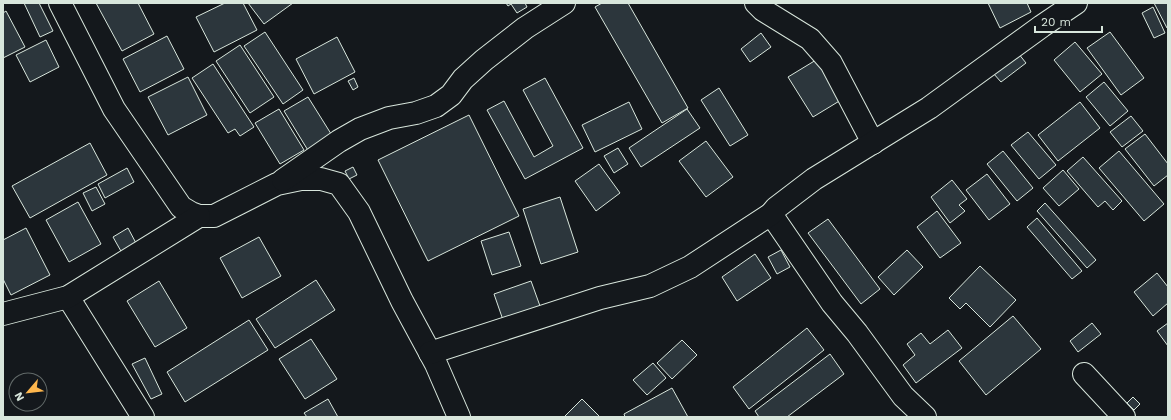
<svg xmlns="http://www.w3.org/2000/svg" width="1171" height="420" font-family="'Work Sans',sans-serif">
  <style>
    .building { fill: #2c363c; stroke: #d8e6dc }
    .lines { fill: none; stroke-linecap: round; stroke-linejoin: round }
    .minor-casing { stroke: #d8e6dc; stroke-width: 24 }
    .minor { stroke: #14181c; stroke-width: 22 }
  </style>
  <rect width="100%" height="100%" fill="#14181c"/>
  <!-- building -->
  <g class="building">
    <polygon points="24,3 39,3 53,31 40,37"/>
    <polygon points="96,3 138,3 154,34 122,51"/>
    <polygon points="225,3 243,3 257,30 214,52 196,17"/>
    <polygon points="248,3 293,3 264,24"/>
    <polygon points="506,3 525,3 527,7 517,13 511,4 508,6"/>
    <polygon points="602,3 628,3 688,108 662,123 595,7"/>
    <polygon points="988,3 1027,3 1031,12 1000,28"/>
    <polygon points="1154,3 1168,3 1168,28 1167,28"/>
    <polygon points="1153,7 1165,33 1154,38 1142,13"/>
    <polygon points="6,11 25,47 3,58 3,13"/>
    <polygon points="265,32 303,90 283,104 244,46"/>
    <polygon points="1110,32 1144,78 1121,95 1087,48"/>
    <polygon points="761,33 771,47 750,62 741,49"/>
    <polygon points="167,36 184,69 140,92 123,59"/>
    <polygon points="337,37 355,72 314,94 296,59"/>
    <polygon points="46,40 59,67 30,82 16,55"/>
    <polygon points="1075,42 1102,74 1080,92 1054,60"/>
    <polygon points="240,45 274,97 250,113 216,61"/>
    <polygon points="1018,53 1026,63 1001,82 993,73"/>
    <polygon points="816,60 841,100 813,117 788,77"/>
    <polygon points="213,64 254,127 240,136 235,129 228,133 192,78"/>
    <polygon points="188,77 207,115 168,135 148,97"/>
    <polygon points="354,78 358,87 353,90 348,81"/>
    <polygon points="545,78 583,148 525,179 487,110 504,101 534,157 553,146 523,90"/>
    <polygon points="1104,82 1128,111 1110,126 1086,97"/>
    <polygon points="719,88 748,135 730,146 701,100"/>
    <polygon points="308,97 333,137 309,152 284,111"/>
    <polygon points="629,102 642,129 595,152 582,125"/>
    <polygon points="1080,102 1100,128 1058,161 1038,135"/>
    <polygon points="279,109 304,150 280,164 255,123"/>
    <polygon points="687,109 700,128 641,167 629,148"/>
    <polygon points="469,115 519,216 428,261 378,160"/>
    <polygon points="1131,116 1143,131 1122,147 1110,132"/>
    <polygon points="1028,132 1056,165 1039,179 1011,145"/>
    <polygon points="1145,134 1168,164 1168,175 1154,186 1125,149"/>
    <polygon points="706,141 733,177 706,197 679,161"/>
    <polygon points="90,143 107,175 30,218 12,186"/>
    <polygon points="618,148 628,164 614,173 604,156"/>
    <polygon points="1003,151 1033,188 1017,201 987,164"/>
    <polygon points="1119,151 1164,204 1144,221 1099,168"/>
    <polygon points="1083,157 1122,201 1113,210 1105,201 1098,207 1067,171"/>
    <polygon points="599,164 620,193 596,211 575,181"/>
    <polygon points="353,167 357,175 349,179 345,171"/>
    <polygon points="127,168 134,182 105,198 98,184"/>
    <polygon points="1063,170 1079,189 1059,206 1043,188"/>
    <polygon points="987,174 1010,204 989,220 966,190"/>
    <polygon points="952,180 967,199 959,205 965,211 950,223 931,197"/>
    <polygon points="96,187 105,204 92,211 83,193"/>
    <polygon points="560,197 578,252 541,264 523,209"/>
    <polygon points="78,202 101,244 69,262 46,220"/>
    <polygon points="1045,203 1096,260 1087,268 1037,211"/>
    <polygon points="937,211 961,243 940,258 917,227"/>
    <polygon points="1037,218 1082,271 1072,279 1027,227"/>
    <polygon points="828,219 880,289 861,304 808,233"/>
    <polygon points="26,228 50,275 11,295 3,279 3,240"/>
    <polygon points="128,228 137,245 122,253 113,237"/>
    <polygon points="509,232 521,266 492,275 481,241"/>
    <polygon points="259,237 281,276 242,298 220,258"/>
    <polygon points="781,250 790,267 777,274 768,257"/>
    <polygon points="907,250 923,267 894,295 878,277"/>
    <polygon points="755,254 771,278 737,301 722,277"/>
    <polygon points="980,266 1016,300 990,327 966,303 960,309 949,298"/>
    <polygon points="1157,273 1168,287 1168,303 1153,316 1134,292"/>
    <polygon points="316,280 335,310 275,348 256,319"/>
    <polygon points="159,281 187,328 155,347 127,301"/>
    <polygon points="531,281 540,306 503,320 494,294"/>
    <polygon points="1013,316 1041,349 986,395 959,361"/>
    <polygon points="249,320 268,350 185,402 167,372"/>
    <polygon points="1092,323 1101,334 1078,352 1070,341"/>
    <polygon points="1168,323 1168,346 1157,331"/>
    <polygon points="807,328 824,350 749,409 733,387"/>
    <polygon points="948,330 962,348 916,383 903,365 915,355 907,344 921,333 930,344"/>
    <polygon points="311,339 337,379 305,399 279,359"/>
    <polygon points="682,340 697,355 672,379 657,363"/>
    <polygon points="830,354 844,374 787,417 759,417 755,411"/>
    <polygon points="145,358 162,394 151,399 132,364"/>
    <polygon points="653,363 666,378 647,395 633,380"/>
    <polygon points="672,388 688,417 625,417 624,414"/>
    <polygon points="1133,397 1140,404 1134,410 1127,403"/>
    <polygon points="328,399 338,417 307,417 304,413"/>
    <polygon points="582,399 600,417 564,417"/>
  </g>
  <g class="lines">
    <defs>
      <g id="minor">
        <polyline points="60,3 114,109 181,207 191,213 199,216 214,216 277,184 301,179 321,179 339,184 359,212 402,301 436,364 459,417"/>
        <polyline points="756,3 763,10 810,39 831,63 873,143"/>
        <polyline points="283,180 339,141 360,129 389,118 416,113 436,106 451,95 463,79 484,60 525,28 564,3"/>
        <polyline points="771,214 832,303 857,333 903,396 925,417"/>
        <polyline points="68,297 143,417"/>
        <polyline points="3,314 68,297 199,216"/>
        <polyline points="430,353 600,298 650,286 690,267 771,214 776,208 814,179 929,108 1042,26 1076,3"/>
        <polyline points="1084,374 1124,417"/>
      </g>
    </defs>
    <!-- minor casing -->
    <use href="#minor" class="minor-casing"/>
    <!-- minor -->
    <use href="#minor" class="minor"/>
  </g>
  <!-- border -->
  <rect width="1171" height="420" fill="none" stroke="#d8e6dc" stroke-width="8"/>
  <!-- north arrow -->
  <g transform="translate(28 392) rotate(242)"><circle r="19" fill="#14181c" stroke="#626a69"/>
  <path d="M0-3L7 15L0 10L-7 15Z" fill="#ffb74d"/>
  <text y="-6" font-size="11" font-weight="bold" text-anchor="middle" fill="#d8e6dc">N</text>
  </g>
  <!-- scale -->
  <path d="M1035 26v6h67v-6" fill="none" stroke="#d8e6dc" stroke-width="2"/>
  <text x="1041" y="26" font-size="12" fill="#d8e6dc" stroke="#14181c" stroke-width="3" paint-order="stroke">20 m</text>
</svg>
